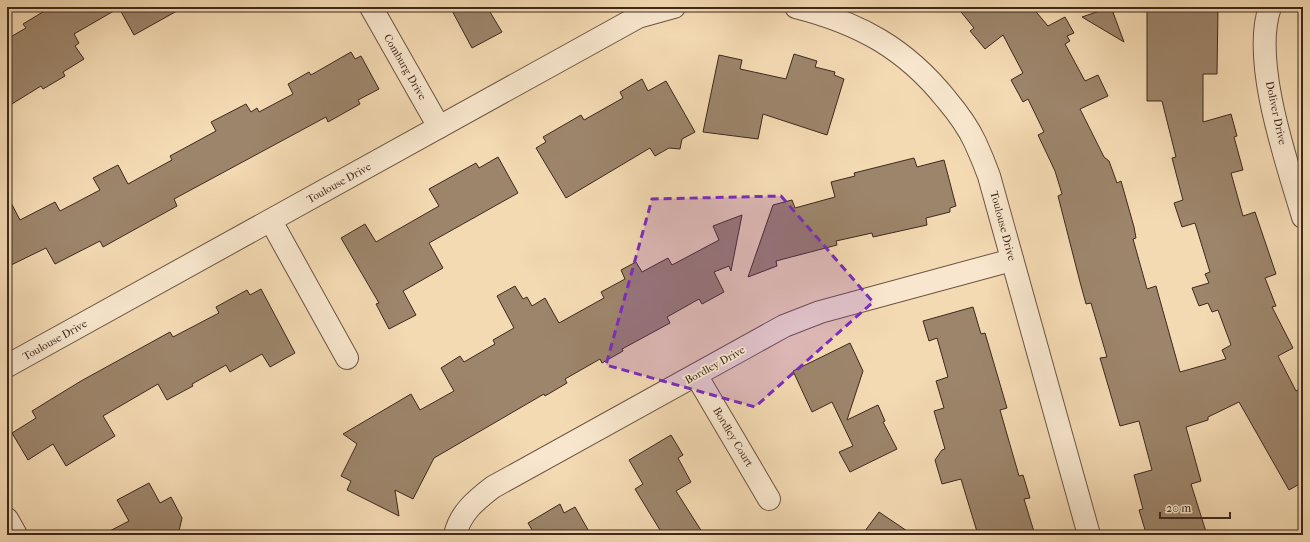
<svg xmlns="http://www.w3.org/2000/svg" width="1310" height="542" font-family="'IM FELL French Canon',serif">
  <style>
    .building { fill: #9d856b; stroke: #3e281d }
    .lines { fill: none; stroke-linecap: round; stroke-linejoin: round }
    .street-casing { stroke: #6c5442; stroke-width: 24 }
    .street { stroke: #f8e7ce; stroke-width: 22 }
    .marked { fill: #7b2cbf; fill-opacity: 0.2; stroke: #7b2cbf; stroke-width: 3; stroke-dasharray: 8 5; stroke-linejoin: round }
    .labels { text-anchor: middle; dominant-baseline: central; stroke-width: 3.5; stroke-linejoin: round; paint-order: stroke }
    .street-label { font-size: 11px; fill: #3e281d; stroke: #f8e7ce }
  </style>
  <rect width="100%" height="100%" fill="#f4dab3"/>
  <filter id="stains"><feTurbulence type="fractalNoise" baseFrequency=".005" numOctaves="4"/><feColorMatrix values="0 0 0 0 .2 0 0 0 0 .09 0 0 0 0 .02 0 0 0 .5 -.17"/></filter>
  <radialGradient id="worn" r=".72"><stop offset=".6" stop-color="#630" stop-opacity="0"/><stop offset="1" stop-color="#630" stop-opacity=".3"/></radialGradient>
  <!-- building -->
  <g class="building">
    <polygon points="51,7 184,7 134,35 119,8 74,34 79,43 75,46 84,59 63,72 65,76 43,89 41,86 7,107 7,39 26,28 23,24"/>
    <polygon points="450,7 487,7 502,32 472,48"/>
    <polygon points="957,7 1032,7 1048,26 1065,17 1074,33 1067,36 1070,41 1065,44 1085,81 1098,75 1108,96 1080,109 1104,157 1109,161 1117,183 1121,181 1134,227 1136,238 1133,239 1147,289 1156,286 1180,372 1226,359 1222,350 1231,345 1218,310 1212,312 1208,303 1199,306 1192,288 1209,283 1205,274 1210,272 1195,223 1182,227 1174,203 1183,200 1172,158 1176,157 1162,101 1147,101 1147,7 1218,7 1217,74 1203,74 1203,122 1231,114 1237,136 1234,137 1243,170 1231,173 1243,216 1255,212 1276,274 1265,278 1276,306 1272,307 1293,348 1278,356 1296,391 1303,387 1303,482 1289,490 1239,402 1208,417 1208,420 1186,427 1201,481 1191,484 1207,535 1154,535 1153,531 1146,533 1139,510 1143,509 1134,475 1152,470 1139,421 1120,426 1100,358 1107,357 1091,303 1086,304 1080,282 1058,196 1062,194 1055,171 1038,135 1044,132 1028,99 1023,102 1011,80 1023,73 1003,35 985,49 970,31 974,28"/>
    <polygon points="1111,7 1124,42 1082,17"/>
    <polygon points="351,52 355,59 361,56 379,89 358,100 360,104 328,122 326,117 174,199 177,206 103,247 100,241 55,264 46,248 7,267 7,195 20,220 55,202 60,211 100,190 93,178 118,165 128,184 172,160 170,156 216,131 211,122 246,104 251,112 257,108 259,112 293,94 288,84 309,72 311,75"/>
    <polygon points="794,54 817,61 815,67 835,72 834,75 844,79 827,135 763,114 758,139 703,132 719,55 742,60 740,69 786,79"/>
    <polygon points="642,79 648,91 666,81 695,132 682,139 680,149 669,148 655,156 650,148 566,198 536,148 546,142 543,137 581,115 584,120 623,98 620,92"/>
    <polygon points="498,157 518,193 429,243 443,268 403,291 416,315 389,329 376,304 379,303 341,238 365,224 376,242 439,206 429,189 476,163 479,168"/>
    <polygon points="914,158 917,167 944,160 956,206 950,208 950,212 926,218 927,225 873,237 872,233 836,241 837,245 776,261 777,266 748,277 773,205 792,200 795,208 835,197 831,182 855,176 854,173"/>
    <polygon points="742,215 731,271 729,266 714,272 724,292 702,304 699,299 667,317 670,323 622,349 623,351 602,363 600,359 565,379 567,383 545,396 544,394 434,458 413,499 395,490 399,516 347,490 351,481 341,476 357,444 343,434 411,394 420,410 454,391 441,368 460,356 464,362 495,344 493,340 514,328 497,296 515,286 523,299 527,297 532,306 545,298 559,323 604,298 601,292 625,279 621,270 636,262 642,272 668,258 672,265 719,240 713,226"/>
    <polygon points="261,289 295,353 270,367 262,354 230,372 226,365 192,384 193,386 167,400 158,384 103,416 115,436 66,466 53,444 28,460 12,433 36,418 32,411 81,381 170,332 173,337 219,313 216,307 247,290 250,295"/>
    <polygon points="973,307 981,334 985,333 1007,408 1000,410 1019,476 1023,475 1030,498 1024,499 1035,535 978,535 961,479 942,484 935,460 942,450 945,449 934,411 944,408 936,381 948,377 937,338 929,341 923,321"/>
    <polygon points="850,343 863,371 847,420 878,405 885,421 883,422 897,449 850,472 839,452 853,446 832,402 812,412 793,371"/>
    <polygon points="671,435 683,455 678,458 691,482 676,491 704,535 663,535 635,489 643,484 629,460"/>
    <polygon points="149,483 160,503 171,497 182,518 178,535 102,535 129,521 117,500"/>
    <polygon points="560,504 564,513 575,507 591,535 535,535 528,523"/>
    <polygon points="879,512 913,535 862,535"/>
  </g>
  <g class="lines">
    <defs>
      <g id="street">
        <polyline points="371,7 439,127"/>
        <path d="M796,7C859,23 905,48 946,99C957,112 968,127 975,142C980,153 985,165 989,176L1089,535"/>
        <path d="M1270,7C1251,61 1287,163 1303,217"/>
        <polyline points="271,221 347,358"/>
        <polyline points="7,366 638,17 674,7"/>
        <polyline points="696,375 769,499"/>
        <polyline points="7,519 16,535"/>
        <path d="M455,535C460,513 476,500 493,487L784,326L820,312L1012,260"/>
      </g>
    </defs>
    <!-- street casing -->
    <use href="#street" class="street-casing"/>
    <!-- street -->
    <use href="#street" class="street"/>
  </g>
  <!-- marked area -->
  <path class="marked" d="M781,196L873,302L755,407L606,365L652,199Z"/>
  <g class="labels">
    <!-- street labels -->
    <g class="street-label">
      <text transform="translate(405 67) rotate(60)">Comburg Drive</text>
      <text transform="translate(1276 113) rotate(78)">Doliver Drive</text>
      <text transform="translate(339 183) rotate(-29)">Toulouse Drive</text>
      <text transform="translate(1003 226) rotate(75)">Toulouse Drive</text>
      <text transform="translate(55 340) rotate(-29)">Toulouse Drive</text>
      <text transform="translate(715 365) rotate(-29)">Bordley Drive</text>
      <text transform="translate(733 437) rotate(59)">Bordley Court</text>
    </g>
  </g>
  <!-- margin -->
  <rect width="1310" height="542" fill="none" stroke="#f4dab3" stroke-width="24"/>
  <rect x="8" y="8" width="1294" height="526" fill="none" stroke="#3e281d" stroke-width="2"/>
  <rect x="12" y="12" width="1286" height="518" fill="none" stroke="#3e281d"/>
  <!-- scale -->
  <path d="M1160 512v6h70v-6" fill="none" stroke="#3e281d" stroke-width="2"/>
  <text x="1166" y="512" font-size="12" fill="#3e281d" stroke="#f8e7ce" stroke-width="3" paint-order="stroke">20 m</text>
  <rect width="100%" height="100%" filter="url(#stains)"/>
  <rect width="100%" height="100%" fill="url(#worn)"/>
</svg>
